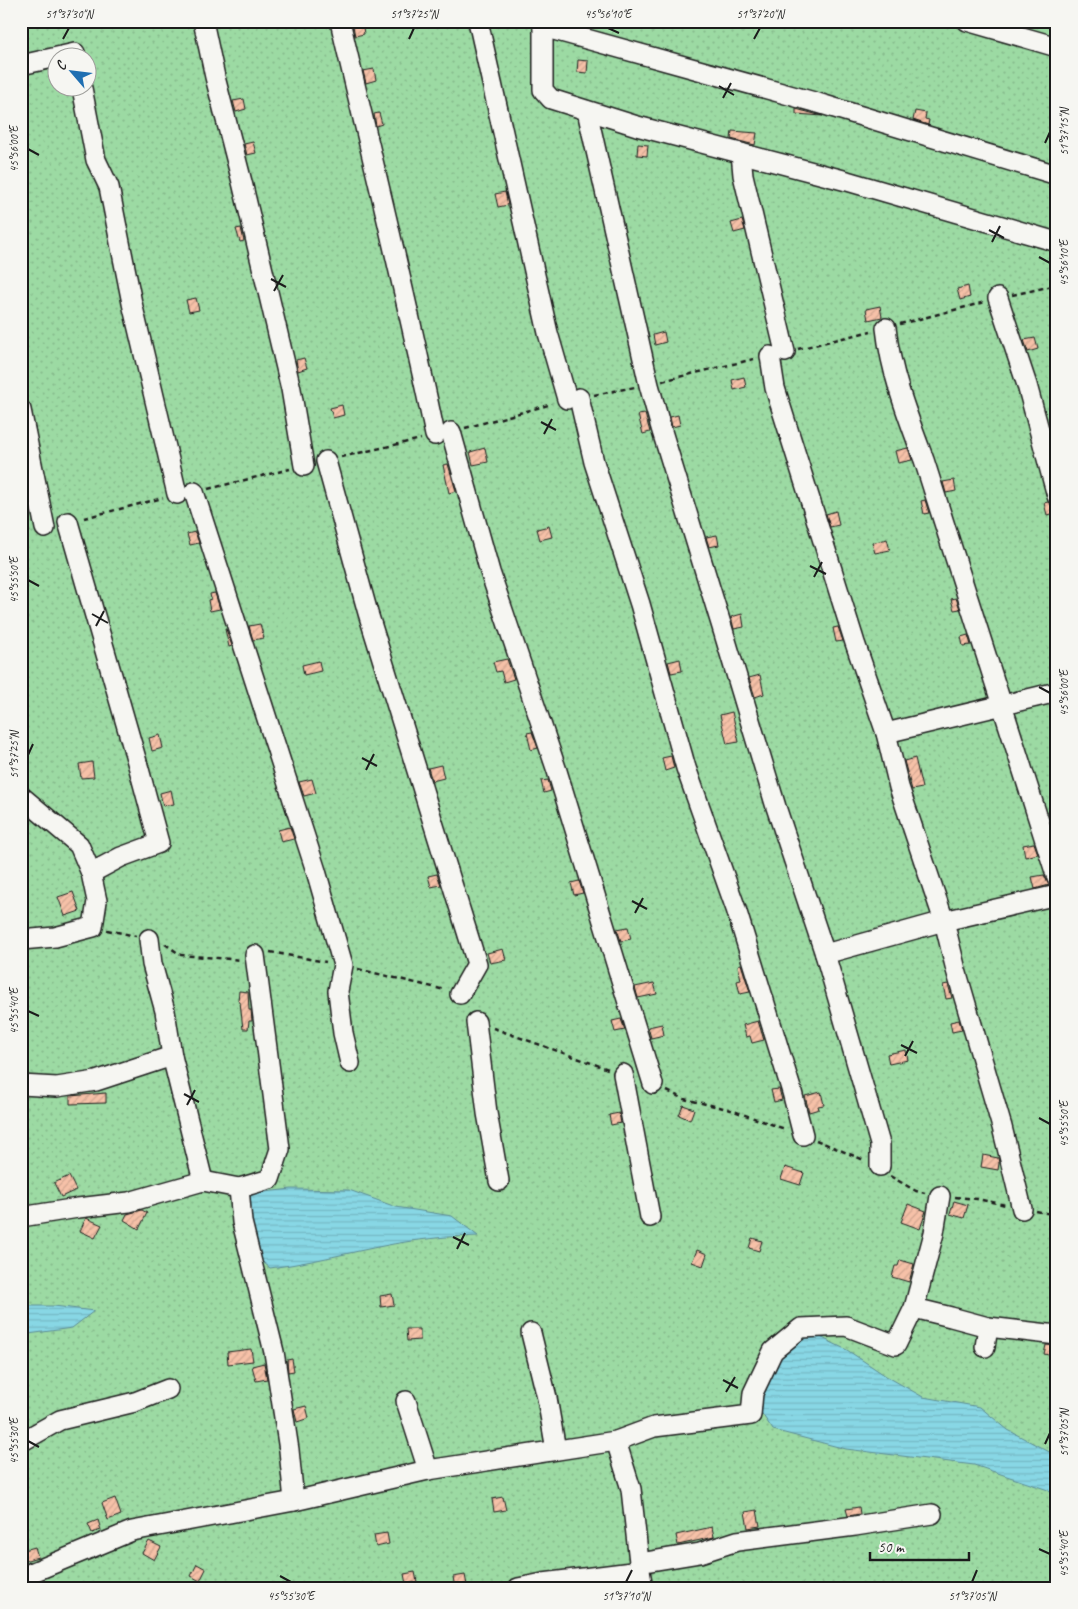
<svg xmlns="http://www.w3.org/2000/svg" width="1078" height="1609" font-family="Caveat,sans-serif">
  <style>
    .garden { fill: url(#garden-dots); stroke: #5c7b60; fill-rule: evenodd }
    .water { fill: url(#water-rules); stroke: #5d8c95 }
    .building { fill: url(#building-hatch); stroke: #1c1c1c }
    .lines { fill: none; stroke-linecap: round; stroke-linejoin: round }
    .minor-casing { stroke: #1c1c1c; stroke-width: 22 }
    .path { stroke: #1c1c1c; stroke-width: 2.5; stroke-dasharray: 5 4; stroke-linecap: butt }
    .minor { stroke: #f6f6f2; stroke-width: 19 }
    .ticks { fill: none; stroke: #1c1c1c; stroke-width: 2 }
    .neatline { fill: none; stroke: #1c1c1c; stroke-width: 2 }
    .ticks-label { font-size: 12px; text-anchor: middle; fill: #1c1c1c }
  </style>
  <defs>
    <pattern id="garden-dots" width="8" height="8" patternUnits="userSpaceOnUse" patternTransform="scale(1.25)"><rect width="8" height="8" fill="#9cdaa3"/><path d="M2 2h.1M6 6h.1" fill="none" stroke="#86ba8c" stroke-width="1.8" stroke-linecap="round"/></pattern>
    <pattern id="water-rules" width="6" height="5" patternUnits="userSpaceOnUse" patternTransform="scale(1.25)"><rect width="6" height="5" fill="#88d7e5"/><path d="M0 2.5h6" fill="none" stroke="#75b8c4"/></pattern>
    <pattern id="building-hatch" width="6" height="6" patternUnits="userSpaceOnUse" patternTransform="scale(1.25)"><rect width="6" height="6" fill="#f6c1a8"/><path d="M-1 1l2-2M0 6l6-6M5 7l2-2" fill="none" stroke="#d2a590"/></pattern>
  </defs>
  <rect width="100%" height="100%" fill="#f6ebe3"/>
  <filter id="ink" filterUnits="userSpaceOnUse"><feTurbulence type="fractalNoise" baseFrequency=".02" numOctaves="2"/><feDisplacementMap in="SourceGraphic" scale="10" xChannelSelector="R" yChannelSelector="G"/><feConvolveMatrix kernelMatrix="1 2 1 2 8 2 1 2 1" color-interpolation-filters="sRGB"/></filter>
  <g filter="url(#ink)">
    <!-- garden -->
    <path class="garden" d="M21,21H1057V1588H21ZM58,58H88V88H58Z"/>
    <!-- water -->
    <g class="water">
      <path d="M292,1189L349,1190L396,1207L452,1216L478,1236C464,1237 450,1236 436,1238C380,1243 326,1261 270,1268L258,1258L241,1203L255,1193Z"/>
      <polygon points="21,1306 54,1306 94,1311 72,1328 21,1335"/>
      <polygon points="812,1333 847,1350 886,1376 923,1397 980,1407 1008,1430 1057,1456 1057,1493 974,1465 846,1449 773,1430 758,1408 765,1380 782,1348"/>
    </g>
    <!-- building -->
    <g class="building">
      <polygon points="352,21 362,21 364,34 355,36"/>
      <polygon points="578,60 588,61 587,73 577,72"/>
      <polygon points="374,69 376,80 366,83 363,71"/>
      <polygon points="244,99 246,109 236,112 233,101"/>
      <polygon points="796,109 815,114 823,116 796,114"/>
      <polygon points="915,111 926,113 925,119 929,120 928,125 913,120"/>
      <polygon points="379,113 382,124 376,126 374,114"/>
      <polygon points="732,131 757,133 755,145 731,139"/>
      <polygon points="253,142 256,153 247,155 244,144"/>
      <polygon points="638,144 648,145 647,156 637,155"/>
      <polygon points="505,192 508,205 498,207 495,194"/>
      <polygon points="742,220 745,230 734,233 731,223"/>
      <polygon points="241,228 244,241 240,242 236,229"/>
      <polygon points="968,286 970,297 960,300 957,289"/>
      <polygon points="196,298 199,310 189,312 186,300"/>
      <polygon points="880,306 882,317 868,320 866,309"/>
      <polygon points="664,332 666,342 655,345 653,335"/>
      <polygon points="1035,338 1038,349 1028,352 1024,340"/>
      <polygon points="304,358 307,368 298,371 296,360"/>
      <polygon points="744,377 746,387 734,390 732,380"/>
      <polygon points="342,405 344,415 333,418 330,408"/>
      <polygon points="645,414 650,432 643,434 638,415"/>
      <polygon points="678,415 680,425 672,427 670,417"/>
      <polygon points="485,448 488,462 473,465 470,452"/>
      <polygon points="908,448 912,460 898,463 895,451"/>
      <polygon points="448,464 456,491 449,493 443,465"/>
      <polygon points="954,480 956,491 946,493 943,482"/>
      <polygon points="925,500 929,513 924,514 921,501"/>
      <polygon points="1048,502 1054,507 1057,507 1057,513 1047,515 1044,503"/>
      <polygon points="836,511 839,525 830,527 826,514"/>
      <polygon points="549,526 552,537 540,540 537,529"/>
      <polygon points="195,532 199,543 190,545 187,534"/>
      <polygon points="717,535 719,545 709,547 706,537"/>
      <polygon points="887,539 890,550 875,553 872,543"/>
      <polygon points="215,593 220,609 210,611 208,600 211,599 210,594"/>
      <polygon points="956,598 960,609 954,610 951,599"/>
      <polygon points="742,614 744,627 734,629 731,617"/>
      <polygon points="260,624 264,638 253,640 249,626"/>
      <polygon points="838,627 843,641 836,642 833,628"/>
      <polygon points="225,629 226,629 232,646 229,647"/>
      <polygon points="968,635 971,645 963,646 961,637"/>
      <polygon points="507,659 514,679 504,682 501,671 496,672 493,662"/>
      <polygon points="680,659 682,671 671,673 668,662"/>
      <polygon points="319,661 321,671 304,675 302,665"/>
      <polygon points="760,675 764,694 755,697 749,678"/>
      <polygon points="732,712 739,742 727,744 720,715"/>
      <polygon points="532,732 538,748 531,750 527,733"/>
      <polygon points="160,735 163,748 152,751 149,738"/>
      <polygon points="671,756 674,768 665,771 662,758"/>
      <polygon points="915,758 922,788 912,790 904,761"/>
      <polygon points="92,762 94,777 81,778 79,764"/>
      <polygon points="441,765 444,778 432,781 428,768"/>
      <polygon points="312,779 316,793 304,796 299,782"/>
      <polygon points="548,780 551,791 544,793 541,781"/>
      <polygon points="171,790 174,804 163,806 160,793"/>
      <polygon points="290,827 294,839 281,842 278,830"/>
      <polygon points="1034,843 1038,854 1025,857 1023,845"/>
      <polygon points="437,874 441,885 431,887 428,876"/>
      <polygon points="1044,875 1049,885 1035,889 1032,877"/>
      <polygon points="579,881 583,893 574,895 571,883"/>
      <polygon points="73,892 80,911 65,916 58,897"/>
      <polygon points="628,927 631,939 621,941 617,929"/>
      <polygon points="503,949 506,960 490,963 487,953"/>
      <polygon points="741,964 750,992 740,994 737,981 741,980 738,965"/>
      <polygon points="654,983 657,994 638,998 635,987"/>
      <polygon points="948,984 952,998 946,999 943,985"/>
      <polygon points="239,991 248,992 249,1010 251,1010 252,1021 249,1021 248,1029 243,1029 240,1002 238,1001"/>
      <polygon points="621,1019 625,1030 615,1032 612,1021"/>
      <polygon points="959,1020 962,1030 952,1032 950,1022"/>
      <polygon points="758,1021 764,1040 752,1043 750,1036 746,1037 743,1025"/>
      <polygon points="662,1024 664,1035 651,1038 648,1027"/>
      <polygon points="906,1050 908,1060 889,1064 887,1054"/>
      <polygon points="779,1089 782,1100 774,1102 771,1090"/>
      <polygon points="821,1092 824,1105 818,1106 819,1109 809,1112 805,1096"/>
      <polygon points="106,1093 106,1103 70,1104 70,1096"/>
      <polygon points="683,1105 694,1109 690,1120 679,1115"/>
      <polygon points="619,1113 621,1123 611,1125 609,1115"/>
      <polygon points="983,1155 998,1158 999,1163 998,1170 981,1167"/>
      <polygon points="785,1167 804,1173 800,1185 781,1179"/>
      <polygon points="69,1176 76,1190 61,1197 54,1183"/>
      <polygon points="954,1201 968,1205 964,1218 950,1214"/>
      <polygon points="908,1204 926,1211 920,1229 901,1222"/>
      <polygon points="142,1210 147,1213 139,1229 124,1220 127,1214"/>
      <polygon points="86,1218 102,1225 95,1238 80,1231"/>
      <polygon points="752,1238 762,1241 759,1251 749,1248"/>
      <polygon points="697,1250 707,1254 703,1266 692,1262"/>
      <polygon points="900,1260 914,1264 909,1282 892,1277 895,1266 898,1266"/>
      <polygon points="392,1294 394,1305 381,1307 380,1296"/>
      <polygon points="406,1329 420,1329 420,1340 407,1341"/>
      <polygon points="1046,1345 1057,1346 1057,1357 1044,1354"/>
      <polygon points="251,1349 253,1361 228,1364 227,1352"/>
      <polygon points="292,1359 294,1371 288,1372 287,1360"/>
      <polygon points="264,1363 267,1379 256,1381 252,1366"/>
      <polygon points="306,1406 309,1418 297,1422 294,1409"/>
      <polygon points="503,1497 506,1510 494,1512 492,1499"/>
      <polygon points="115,1498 121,1515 108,1520 102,1503"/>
      <polygon points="859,1507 860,1514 848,1516 846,1509"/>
      <polygon points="757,1510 760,1526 748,1528 745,1512"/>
      <polygon points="98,1520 101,1530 92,1533 88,1524"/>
      <polygon points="712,1527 714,1537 678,1545 676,1535"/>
      <polygon points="387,1533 389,1544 376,1547 374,1535"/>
      <polygon points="149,1541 161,1547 154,1560 142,1553"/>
      <polygon points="35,1547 38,1557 24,1561 21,1551"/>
      <polygon points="197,1564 206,1569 200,1581 191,1576"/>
      <polygon points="415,1572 417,1582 406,1584 404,1574"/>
      <polygon points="465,1575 467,1585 455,1588 453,1577"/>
    </g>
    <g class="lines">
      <defs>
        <g id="minor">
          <polyline points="203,21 215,77 242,182 291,389 304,466"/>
          <path d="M340,21C372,159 407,297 435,435"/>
          <polyline points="478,21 548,333 567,399"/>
          <polyline points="543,21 543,90 551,99 637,126 847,181 1057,242"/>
          <polyline points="967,21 1057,47"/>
          <polyline points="543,27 818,103 1057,175"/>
          <polyline points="21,65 75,53 76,58"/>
          <polyline points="82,88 96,160 109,187 132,303 177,494"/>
          <polyline points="587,111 649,385 661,428 722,627 776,807 825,954 880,1144 880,1166"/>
          <polyline points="741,153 743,175 785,352"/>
          <polyline points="998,298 1027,385 1057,496"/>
          <path d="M886,328C891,374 908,417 924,460L1057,878"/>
          <polyline points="770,356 775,388 855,643 886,733 899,787 944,921 956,970 1002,1127 1022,1209"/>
          <polyline points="579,398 594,462 640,604 686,768 736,909 792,1092 803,1135"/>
          <polyline points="21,410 45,528"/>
          <polyline points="451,432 490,572 557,771 653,1084"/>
          <polyline points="326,461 368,613 477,964 460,994"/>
          <polyline points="194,492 316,871 343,965 338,991 343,1033 350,1063"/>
          <polyline points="68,522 139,769 159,843 121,857 91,873"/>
          <polyline points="886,733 1057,692"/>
          <polyline points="21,796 79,845 91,873 97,901 93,927 55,937 21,940"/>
          <polyline points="149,939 152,964 165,1011 172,1056 203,1181"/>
          <polyline points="825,954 944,921 1057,895"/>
          <polyline points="476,1022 487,1113 499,1181"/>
          <polyline points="623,1074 650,1217"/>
          <polyline points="21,1085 57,1087 96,1081 172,1056"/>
          <polyline points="239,1188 242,1222 274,1352 289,1450 294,1501"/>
          <polyline points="21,1217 78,1208 129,1202 203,1181 239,1188 270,1179 280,1149 255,955"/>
          <polyline points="914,1308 951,1317 988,1327 1057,1335"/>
          <polyline points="531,1333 547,1398 556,1450"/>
          <polyline points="985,1347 988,1327"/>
          <polyline points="406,1401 428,1470"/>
          <polyline points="616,1441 631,1489 640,1571 643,1588"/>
          <polyline points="21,1442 60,1420 135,1402 168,1389"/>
          <polyline points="639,1563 700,1553 737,1541 855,1526 932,1514"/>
          <polyline points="21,1577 132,1531 294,1501 428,1470 616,1441 654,1427 751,1415 753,1393 773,1351 801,1328 846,1326 896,1345 914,1308 934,1233 940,1196"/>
          <polyline points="518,1588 543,1583 640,1571"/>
        </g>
      </defs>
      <!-- minor casing -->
      <use href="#minor" class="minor-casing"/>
      <!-- path -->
      <g class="path">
        <polyline points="1012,295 1057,285"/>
        <polyline points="900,324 985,302"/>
        <polyline points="798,349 871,331"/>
        <polyline points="662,381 754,359"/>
        <polyline points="594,395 635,387"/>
        <polyline points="465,428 552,404"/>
        <polyline points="341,457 421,439"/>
        <polyline points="208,489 290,469"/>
        <polyline points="84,518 163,498"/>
        <polyline points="21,534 30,531"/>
        <polyline points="107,930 136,936"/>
        <polyline points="165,944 181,955 241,960"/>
        <polyline points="270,952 326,962"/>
        <polyline points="358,969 445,990"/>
        <polyline points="493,1028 608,1069"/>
        <polyline points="667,1091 684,1099 728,1109 785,1129"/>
        <polyline points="816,1140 864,1160"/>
        <polyline points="890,1176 916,1191 925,1193"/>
        <polyline points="955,1197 977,1199 1006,1205"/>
        <polyline points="1036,1211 1057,1215"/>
      </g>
      <!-- minor -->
      <use href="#minor" class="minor"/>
    </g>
  </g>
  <!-- ticks -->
  <path class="ticks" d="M608,28L619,33M63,39L69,28M409,39L414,28M754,39L760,28M719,86L734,95M723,98L731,83M1045,143L1050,132M28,149L39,155M989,230L1004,238M992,242L1000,226M1039,257L1050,263M271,279L286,287M274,291L283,275M541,422L556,430M544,434L552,419M810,566L826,574M814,577L822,562M28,580L39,586M92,614L108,623M96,626L104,611M1039,687L1050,693M28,755L33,744M362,758L377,766M366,770L374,754M632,901L647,909M635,913L643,898M28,1011L39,1016M901,1045L917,1053M905,1056L913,1041M184,1094L199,1102M187,1105L195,1090M1039,1118L1050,1124M453,1237L469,1245M457,1249L465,1233M723,1380L738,1388M726,1392L735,1377M28,1441L39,1447M1045,1444L1050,1433M1039,1549L1050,1554M280,1576L291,1582M626,1582L632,1570M972,1582L977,1570"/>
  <!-- margin -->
  <rect width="1078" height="1609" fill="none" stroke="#f6f6f2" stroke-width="55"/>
  <!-- north arrow -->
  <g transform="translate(72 72) rotate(298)"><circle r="24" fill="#f6f6f2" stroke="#9f9f9c"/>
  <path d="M0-4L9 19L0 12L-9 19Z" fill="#1f6fb2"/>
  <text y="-8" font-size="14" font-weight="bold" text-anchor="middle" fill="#1c1c1c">С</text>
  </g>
  <!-- scale -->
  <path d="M870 1552v8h99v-8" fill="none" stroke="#1c1c1c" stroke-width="2.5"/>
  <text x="878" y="1552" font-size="15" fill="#1c1c1c" stroke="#f6f6f2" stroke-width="4" paint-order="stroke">50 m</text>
  <rect x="28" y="28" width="1022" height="1554" class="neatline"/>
  <g class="ticks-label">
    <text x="69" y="18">51°37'30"N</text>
    <text x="414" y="18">51°37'25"N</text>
    <text x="608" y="18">45°56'10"E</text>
    <text x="760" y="18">51°37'20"N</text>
    <text transform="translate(1064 132) rotate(-90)" y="4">51°37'15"N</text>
    <text transform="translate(14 149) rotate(-90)" y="4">45°56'00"E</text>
    <text transform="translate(1064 263) rotate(-90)" y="4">45°56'10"E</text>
    <text transform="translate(14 580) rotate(-90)" y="4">45°55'50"E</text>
    <text transform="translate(1064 693) rotate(-90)" y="4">45°56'00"E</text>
    <text transform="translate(14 755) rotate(-90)" y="4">51°37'25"N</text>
    <text transform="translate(14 1011) rotate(-90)" y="4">45°55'40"E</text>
    <text transform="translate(1064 1124) rotate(-90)" y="4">45°55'50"E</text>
    <text transform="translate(1064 1433) rotate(-90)" y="4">51°37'05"N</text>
    <text transform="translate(14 1441) rotate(-90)" y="4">45°55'30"E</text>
    <text transform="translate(1064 1554) rotate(-90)" y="4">45°55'40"E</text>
    <text x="291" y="1600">45°55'30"E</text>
    <text x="626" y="1600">51°37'10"N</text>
    <text x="972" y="1600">51°37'05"N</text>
  </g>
</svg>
